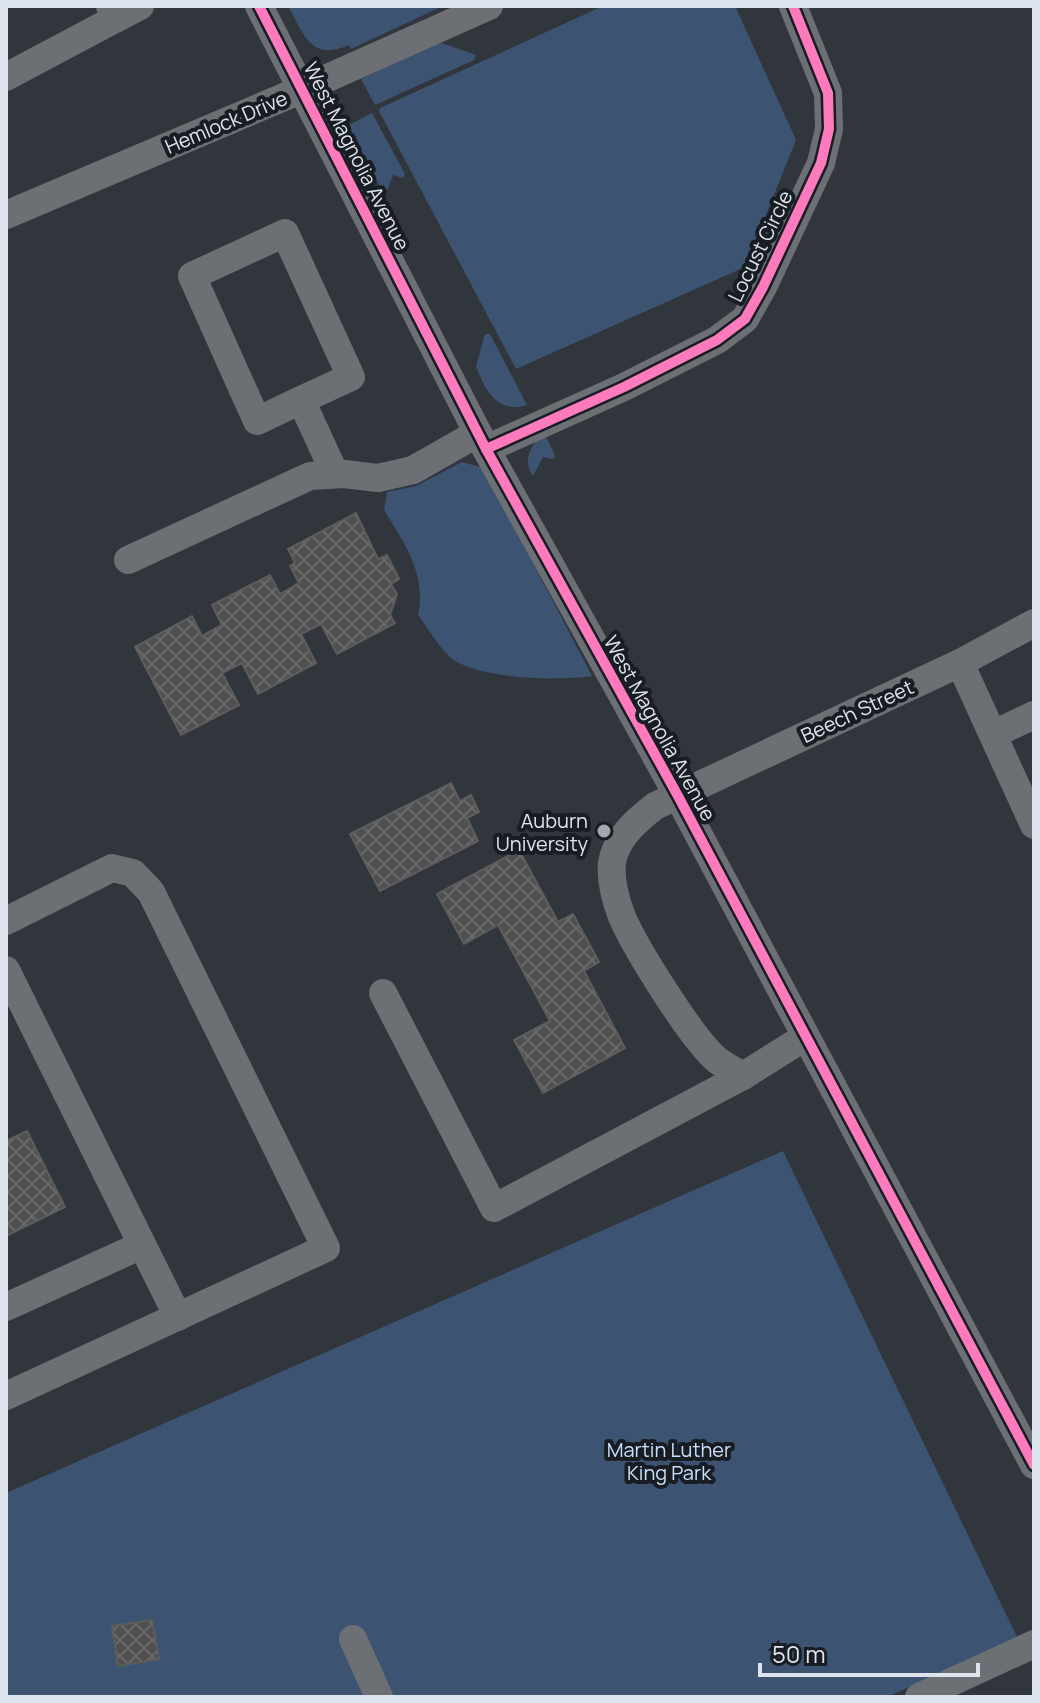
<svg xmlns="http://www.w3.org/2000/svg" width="1040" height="1703" font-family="Manrope,sans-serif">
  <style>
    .green { fill: #3d5372 }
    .building { fill: url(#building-cross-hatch); stroke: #5e5d5d; stroke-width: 2 }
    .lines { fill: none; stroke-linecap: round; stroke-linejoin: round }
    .minor { stroke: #6c6f73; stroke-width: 28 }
    .cycleway-casing { stroke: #181d23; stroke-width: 15 }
    .cycleway { stroke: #fd7abc; stroke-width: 10 }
    .poi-dot { fill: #a1a7af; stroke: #181d23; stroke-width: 3 }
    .labels { text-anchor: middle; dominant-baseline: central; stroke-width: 8; stroke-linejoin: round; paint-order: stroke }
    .street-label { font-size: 20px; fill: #dee4ed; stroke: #181d23 }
    .poi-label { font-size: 20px; fill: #dee4ed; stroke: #181d23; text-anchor: end }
    .park-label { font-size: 20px; fill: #cadffc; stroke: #181d23 }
  </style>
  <defs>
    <pattern id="building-cross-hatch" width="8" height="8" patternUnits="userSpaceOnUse" patternTransform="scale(2)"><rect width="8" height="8" fill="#505050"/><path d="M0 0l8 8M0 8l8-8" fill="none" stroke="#69696a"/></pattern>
  </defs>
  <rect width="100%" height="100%" fill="#31363d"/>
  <!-- green -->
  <g class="green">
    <path d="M288,6H443L351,49L349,45C310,62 304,34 288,6Z"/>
    <polygon points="603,6 735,6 796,140 745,267 516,369 379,111 380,108"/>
    <polygon points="439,42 476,55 474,60 375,105 361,79"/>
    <polygon points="372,113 405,174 403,178 393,175 386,193 383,192 347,126"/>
    <path d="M485,334H490L527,405C498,414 485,391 476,366Z"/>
    <path d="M544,433L555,455L553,459L543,457L533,476C522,459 531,445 544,433Z"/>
    <path d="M462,462L480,467L488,477L592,676C557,681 489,679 457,662C442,654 429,629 418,615C427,574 404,543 384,510L387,492L416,486Z"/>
    <polygon points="783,1151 1017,1637 887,1697 6,1697 6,1493"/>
  </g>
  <!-- building -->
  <g class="building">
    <polygon points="356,513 378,559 387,555 399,579 391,584 397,594 390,615 395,623 337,654 321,624 301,634 316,663 258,694 242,663 222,673 239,705 181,735 135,647 192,616 202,636 222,625 212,605 270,575 280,594 299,583 290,566 295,563 288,549"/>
    <polygon points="451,783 460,801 471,795 479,812 467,818 478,841 380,891 350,834"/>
    <polygon points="519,850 558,922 573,914 599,962 584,971 625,1048 543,1093 514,1040 550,1021 498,925 464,944 437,894"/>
    <polygon points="27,1131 65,1207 6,1236 6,1141"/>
    <polygon points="152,1620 159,1659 118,1666 112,1626"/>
  </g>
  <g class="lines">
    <!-- minor -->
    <g class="minor">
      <polyline points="110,6 117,18 140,6"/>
      <polyline points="259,6 486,449 678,796 1034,1465"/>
      <polyline points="6,77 117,18"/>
      <polyline points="6,215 303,89 489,6"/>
      <polyline points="301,400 351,377 285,233 192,276 257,421 301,400 335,474"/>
      <polyline points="486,449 624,387 717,340 745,319 763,287 821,163 829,129 828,93 793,6"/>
      <polyline points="128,560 310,476 344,474 378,478 413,470 478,433"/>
      <polyline points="960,663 1034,825"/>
      <polyline points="994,734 1034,715"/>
      <polyline points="6,921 112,868 133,873 151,892 326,1248 6,1396"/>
      <polyline points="6,970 178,1317"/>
      <polyline points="383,993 494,1208 743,1076 805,1037"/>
      <path d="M743,1076C735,1071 725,1066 717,1060C692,1039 636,949 622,917C616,901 610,881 612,863C615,839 637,820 655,806L960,663L1034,623"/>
      <polyline points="6,1307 142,1245"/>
      <polyline points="353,1639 379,1697"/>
      <polyline points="919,1697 1034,1644"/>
    </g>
    <defs>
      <g id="cycleway">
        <polyline points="259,6 486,449 678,796 1034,1465"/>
        <polyline points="486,449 624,387 717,340 745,319 763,287 821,163 829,129 828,93 793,6"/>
      </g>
    </defs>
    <!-- cycleway casing -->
    <use href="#cycleway" class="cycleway-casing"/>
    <!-- cycleway -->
    <use href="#cycleway" class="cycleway"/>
  </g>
  <!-- markers -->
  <circle class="poi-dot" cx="604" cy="831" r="8"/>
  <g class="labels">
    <!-- street labels -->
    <g class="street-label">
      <text transform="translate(226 122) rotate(-23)">Hemlock Drive</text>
      <text transform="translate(357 156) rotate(63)">West Magnolia Avenue</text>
      <text transform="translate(760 246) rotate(-64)">Locust Circle</text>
      <text transform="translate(857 711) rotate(-25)">Beech Street</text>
      <text transform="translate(660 728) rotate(61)">West Magnolia Avenue</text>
    </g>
    <!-- poi labels -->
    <g class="poi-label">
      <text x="588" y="820">Auburn<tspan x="588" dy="23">University</tspan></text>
    </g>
    <!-- park labels -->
    <g class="park-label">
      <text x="669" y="1449">Martin Luther<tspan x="669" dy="23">King Park</tspan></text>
    </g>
  </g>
  <!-- border -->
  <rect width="1040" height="1703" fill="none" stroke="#dee4ed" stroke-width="16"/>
  <!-- scale -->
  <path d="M760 1663v12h218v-12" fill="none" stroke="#dee4ed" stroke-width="4"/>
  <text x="772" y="1663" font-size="24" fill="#dee4ed" stroke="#181d23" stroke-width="6" paint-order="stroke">50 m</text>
</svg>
